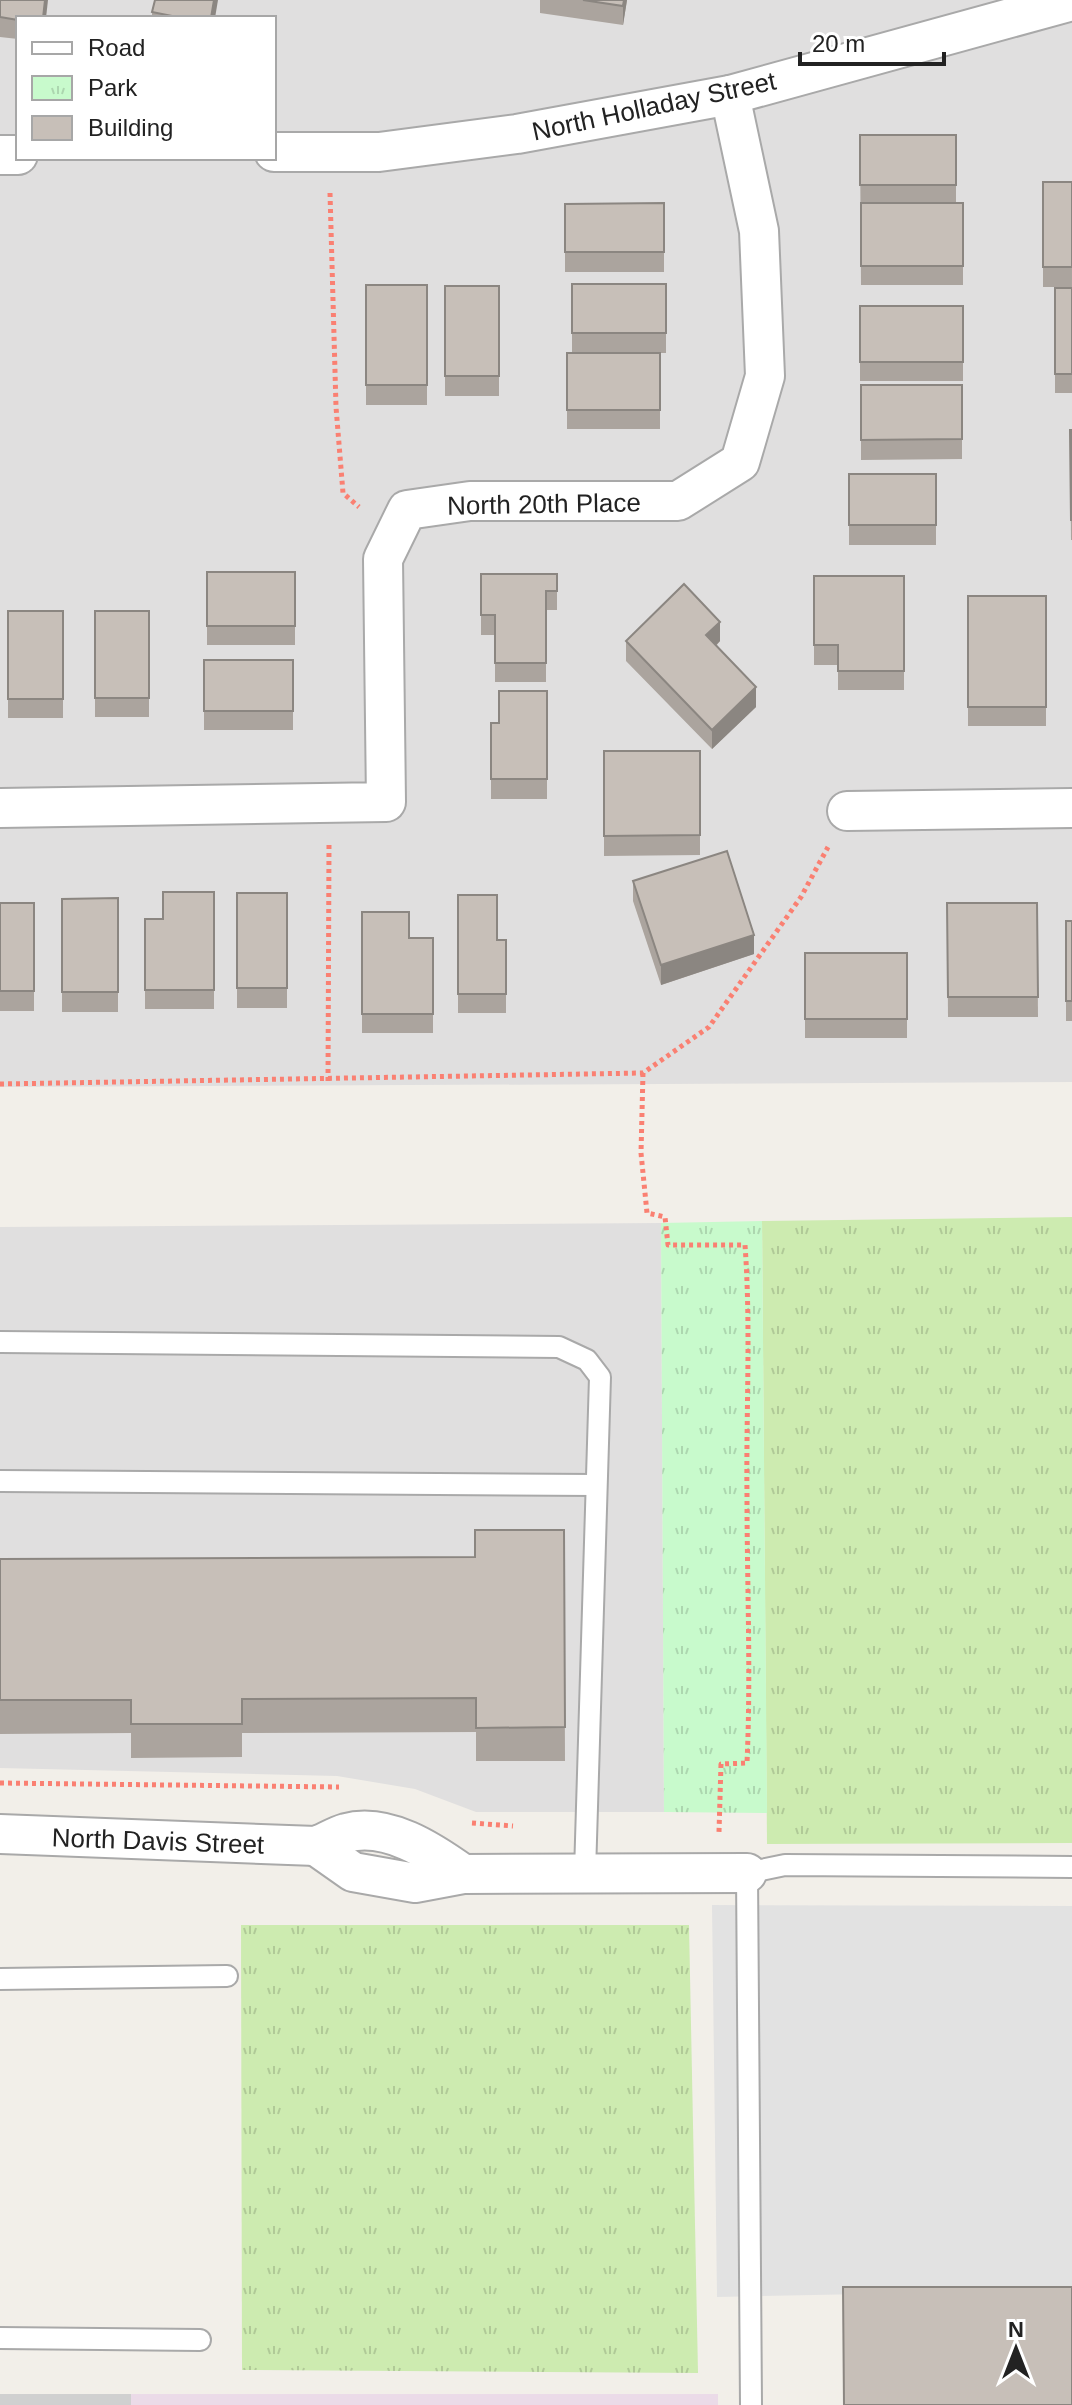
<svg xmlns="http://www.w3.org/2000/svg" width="1072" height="2405" font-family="Helvetica,sans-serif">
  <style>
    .residential { fill: #e0dfdf; fill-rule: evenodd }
    .industrial { fill: #ebdbe8 }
    .religious { fill: #d0d0d0 }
    .grass { fill: url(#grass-tufts) }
    .park { fill: url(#park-tufts) }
    .parking { fill: #e2e2e2 }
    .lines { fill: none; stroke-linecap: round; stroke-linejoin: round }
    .lane-casing { stroke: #a9a9a9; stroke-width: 24 }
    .street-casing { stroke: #a9a9a9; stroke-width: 42 }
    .path { stroke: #fa8072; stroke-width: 5; stroke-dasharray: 4 4; stroke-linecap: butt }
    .lane { stroke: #fff; stroke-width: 20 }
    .street { stroke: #fff; stroke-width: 38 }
    .wall { fill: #aba49e }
    .shaded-wall { fill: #8b8681 }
    .building { fill: #c7bfb8; stroke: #8b8681; stroke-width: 2 }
    .labels { text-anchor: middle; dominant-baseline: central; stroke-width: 6; stroke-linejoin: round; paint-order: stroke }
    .street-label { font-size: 26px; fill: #222; stroke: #fff }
  </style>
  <defs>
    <pattern id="grass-tufts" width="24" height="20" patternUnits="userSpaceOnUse" patternTransform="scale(2)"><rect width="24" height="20" fill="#cdebb0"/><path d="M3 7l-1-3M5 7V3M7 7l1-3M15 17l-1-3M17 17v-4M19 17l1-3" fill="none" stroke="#b0c997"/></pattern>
    <pattern id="park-tufts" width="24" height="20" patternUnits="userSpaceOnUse" patternTransform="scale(2)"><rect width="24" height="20" fill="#c8facc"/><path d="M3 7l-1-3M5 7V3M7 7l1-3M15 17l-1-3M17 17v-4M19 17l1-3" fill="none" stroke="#acd6af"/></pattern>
  </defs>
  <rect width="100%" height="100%" fill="#f2efe9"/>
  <!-- residential -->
  <g class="residential">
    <path d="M0,0H1072V1082L0,1087ZM18,18H274V158H18Z"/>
    <polygon points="661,1223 664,1812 476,1812 415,1789 337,1776 0,1768 0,1227"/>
  </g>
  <!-- industrial -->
  <rect class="industrial" x="131" y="2394" width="587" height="11"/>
  <!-- religious -->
  <rect class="religious" x="0" y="2394" width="131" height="11"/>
  <!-- grass -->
  <g class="grass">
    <polygon points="1072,1217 1072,1843 767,1844 762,1221"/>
    <polygon points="241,1925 689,1925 698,2373 242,2370"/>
  </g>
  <!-- park -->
  <polygon class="park" points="762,1221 767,1813 664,1812 661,1223"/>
  <!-- parking -->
  <polygon class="parking" points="712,1905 1072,1906 1072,2290 717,2297"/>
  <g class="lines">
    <defs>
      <g id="lane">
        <polyline points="0,1342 559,1347 587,1360 600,1377 585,1873"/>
        <polyline points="0,1481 596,1485"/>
        <polyline points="0,1979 227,1976"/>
        <polyline points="0,2338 200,2340"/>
        <polyline points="751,2405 747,1873 785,1865 1072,1867"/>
      </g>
      <g id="street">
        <polyline points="274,152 379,152 517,134 730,95 1072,1"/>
        <polyline points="0,155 18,155"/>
        <polyline points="0,808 386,802 383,559 407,510 470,501 678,501 740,462 765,376 759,231 730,95"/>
        <polyline points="847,811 1072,808"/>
        <path d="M0,1834L316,1846C326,1842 336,1836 346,1833C387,1822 431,1851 463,1874"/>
        <polyline points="316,1846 353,1872 415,1883 463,1874 747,1873"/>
      </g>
    </defs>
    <!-- lane casing -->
    <use href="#lane" class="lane-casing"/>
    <!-- street casing -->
    <use href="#street" class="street-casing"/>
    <!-- path -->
    <g class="path">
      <polyline points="330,193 336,407 343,493 359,507"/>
      <path d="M643,1073L641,1153L647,1213L665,1217L668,1245H745C751,1328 746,1411 747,1495C747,1584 751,1673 747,1763L721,1764L719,1832"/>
      <polyline points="328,1081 329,844"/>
      <polyline points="0,1084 643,1073 709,1027 801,897 828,847"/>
      <polyline points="0,1783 339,1787"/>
      <polyline points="472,1823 513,1826"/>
    </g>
    <!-- lane -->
    <use href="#lane" class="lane"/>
    <!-- street -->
    <use href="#street" class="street"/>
  </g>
  <!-- wall -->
  <g class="wall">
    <polygon points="0,0 18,18 18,39 0,37"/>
    <polygon points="540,0 627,0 623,25 540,13"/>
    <polygon points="152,12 215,18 152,18"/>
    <polygon points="860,135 956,135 956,203 963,203 963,285 861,285"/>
    <rect x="1043" y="182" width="29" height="105"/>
    <polygon points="664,203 664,272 565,272 565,204"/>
    <rect x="572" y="284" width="94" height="69"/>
    <rect x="366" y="285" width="61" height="120"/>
    <rect x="445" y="286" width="54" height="110"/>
    <rect x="1055" y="288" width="17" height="105"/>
    <rect x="860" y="306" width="103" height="75"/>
    <rect x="567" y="353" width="93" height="76"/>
    <polygon points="861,385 962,385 962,459 861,460"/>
    <polygon points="1070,430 1072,430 1072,540 1071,540"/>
    <rect x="849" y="474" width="87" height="71"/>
    <rect x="207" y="572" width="88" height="73"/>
    <polygon points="481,574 557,574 557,610 546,610 546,682 495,682 495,635 481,635"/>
    <polygon points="814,576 904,576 904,690 838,690 838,665 814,665"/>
    <rect x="968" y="596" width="78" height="130"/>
    <rect x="8" y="611" width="55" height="107"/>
    <rect x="95" y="611" width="54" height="106"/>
    <polygon points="626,641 720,641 716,646 756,707 712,749 626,661"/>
    <rect x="204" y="660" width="89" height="70"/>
    <polygon points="547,691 547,799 491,799 491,723 499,723"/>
    <polygon points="604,751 700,751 700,855 604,856"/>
    <polygon points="633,881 754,954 661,985 633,901"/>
    <polygon points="214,892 214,1009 145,1009 145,919 163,919"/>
    <rect x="237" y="893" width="50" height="115"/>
    <polygon points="458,895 497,940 506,940 506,1013 458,1013"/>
    <polygon points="118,898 118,1012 62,1012 62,899"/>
    <rect x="0" y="903" width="34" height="108"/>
    <polygon points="947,903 1037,903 1038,1017 948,1017"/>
    <polygon points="362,912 409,938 433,938 433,1033 362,1033"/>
    <rect x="1066" y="921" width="6" height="100"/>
    <rect x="805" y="953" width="102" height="85"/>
    <polygon points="564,1530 565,1761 476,1761 476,1732 242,1733 242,1757 131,1758 131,1733 0,1734 0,1559 475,1557"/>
  </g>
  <!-- shaded-wall -->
  <g class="shaded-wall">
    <polygon points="45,0 48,0 46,18 43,18"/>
    <polygon points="214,0 218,0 215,18 211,18"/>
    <polygon points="624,0 627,0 623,25 623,6"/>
    <polygon points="720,622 720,641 706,655 706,635"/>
    <polygon points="756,687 756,707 712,749 712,730"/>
    <polygon points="754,935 754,954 661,985 661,965"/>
  </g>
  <!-- building -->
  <g class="building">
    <polygon points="0,0 45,0 43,18 18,18 18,20 0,17"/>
    <polygon points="155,0 214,0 211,18 182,18 152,12"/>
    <polygon points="583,0 624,0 623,6"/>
    <rect x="860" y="135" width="96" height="50"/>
    <rect x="1043" y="182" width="29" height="85"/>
    <polygon points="664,203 664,252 565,252 565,204"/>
    <rect x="861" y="203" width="102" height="63"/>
    <rect x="572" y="284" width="94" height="49"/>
    <rect x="366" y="285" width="61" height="100"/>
    <rect x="445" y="286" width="54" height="90"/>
    <rect x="1055" y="288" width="17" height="86"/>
    <rect x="860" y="306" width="103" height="56"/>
    <rect x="567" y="353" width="93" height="57"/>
    <polygon points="861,385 962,385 962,439 861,440"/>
    <polygon points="1070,430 1072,430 1072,520 1071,520"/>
    <rect x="849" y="474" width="87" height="51"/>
    <rect x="207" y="572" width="88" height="54"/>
    <polygon points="481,574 557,574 557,591 546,591 546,663 495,663 495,615 481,615"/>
    <polygon points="814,576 904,576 904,671 838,671 838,645 814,645"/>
    <polygon points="684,584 720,622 706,635 756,687 712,730 626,641"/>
    <rect x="968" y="596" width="78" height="111"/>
    <rect x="8" y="611" width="55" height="88"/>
    <rect x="95" y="611" width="54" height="87"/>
    <rect x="204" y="660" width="89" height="51"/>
    <polygon points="499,691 547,691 547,779 491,779 491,723 499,723"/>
    <polygon points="604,751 700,751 700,835 604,836"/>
    <polygon points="727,851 754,935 661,965 633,881"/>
    <polygon points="163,892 214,892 214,990 145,990 145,919 163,919"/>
    <rect x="237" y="893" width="50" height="95"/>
    <polygon points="458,895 497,895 497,940 506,940 506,994 458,994"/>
    <polygon points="118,898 118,992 62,992 62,899"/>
    <rect x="0" y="903" width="34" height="88"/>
    <polygon points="947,903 1037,903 1038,997 948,997"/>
    <polygon points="362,912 409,912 409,938 433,938 433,1014 362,1014"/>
    <rect x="1066" y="921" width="6" height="80"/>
    <rect x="805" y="953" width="102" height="66"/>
    <polygon points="475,1530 564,1530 565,1727 476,1728 476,1698 242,1699 242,1724 131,1724 131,1700 0,1700 0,1559 475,1557"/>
    <polygon points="843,2287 1072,2287 1072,2405 844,2405"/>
  </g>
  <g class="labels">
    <!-- street labels -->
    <g class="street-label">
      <text transform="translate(654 106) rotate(-12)">North Holladay Street</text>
      <text transform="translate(544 504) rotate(-1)">North 20th Place</text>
      <text transform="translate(158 1841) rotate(2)">North Davis Street</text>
    </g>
  </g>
  <!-- legend -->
  <rect x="16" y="16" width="260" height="144" fill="#ffffff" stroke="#a7a7a7" stroke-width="2"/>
  <rect x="32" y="42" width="40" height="12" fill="#ffffff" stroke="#a7a7a7" stroke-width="2"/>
  <text x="88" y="56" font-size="24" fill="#222222">Road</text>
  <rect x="32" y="76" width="40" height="24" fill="url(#park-tufts)" stroke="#a7a7a7" stroke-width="2"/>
  <text x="88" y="96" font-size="24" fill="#222222">Park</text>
  <rect x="32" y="116" width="40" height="24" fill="#c7bfb8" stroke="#a7a7a7" stroke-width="2"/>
  <text x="88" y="136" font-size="24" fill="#222222">Building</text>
  <!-- north arrow -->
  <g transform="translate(1016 2349)" stroke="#ffffff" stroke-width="6" paint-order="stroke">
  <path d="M0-6L14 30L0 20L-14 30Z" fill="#222222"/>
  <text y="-12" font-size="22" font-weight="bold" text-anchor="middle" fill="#222222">N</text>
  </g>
  <!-- scale -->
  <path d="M800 52v12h144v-12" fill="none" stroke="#222222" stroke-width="4"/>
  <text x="812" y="52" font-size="24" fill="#222222" stroke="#ffffff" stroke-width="6" paint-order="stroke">20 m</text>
</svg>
